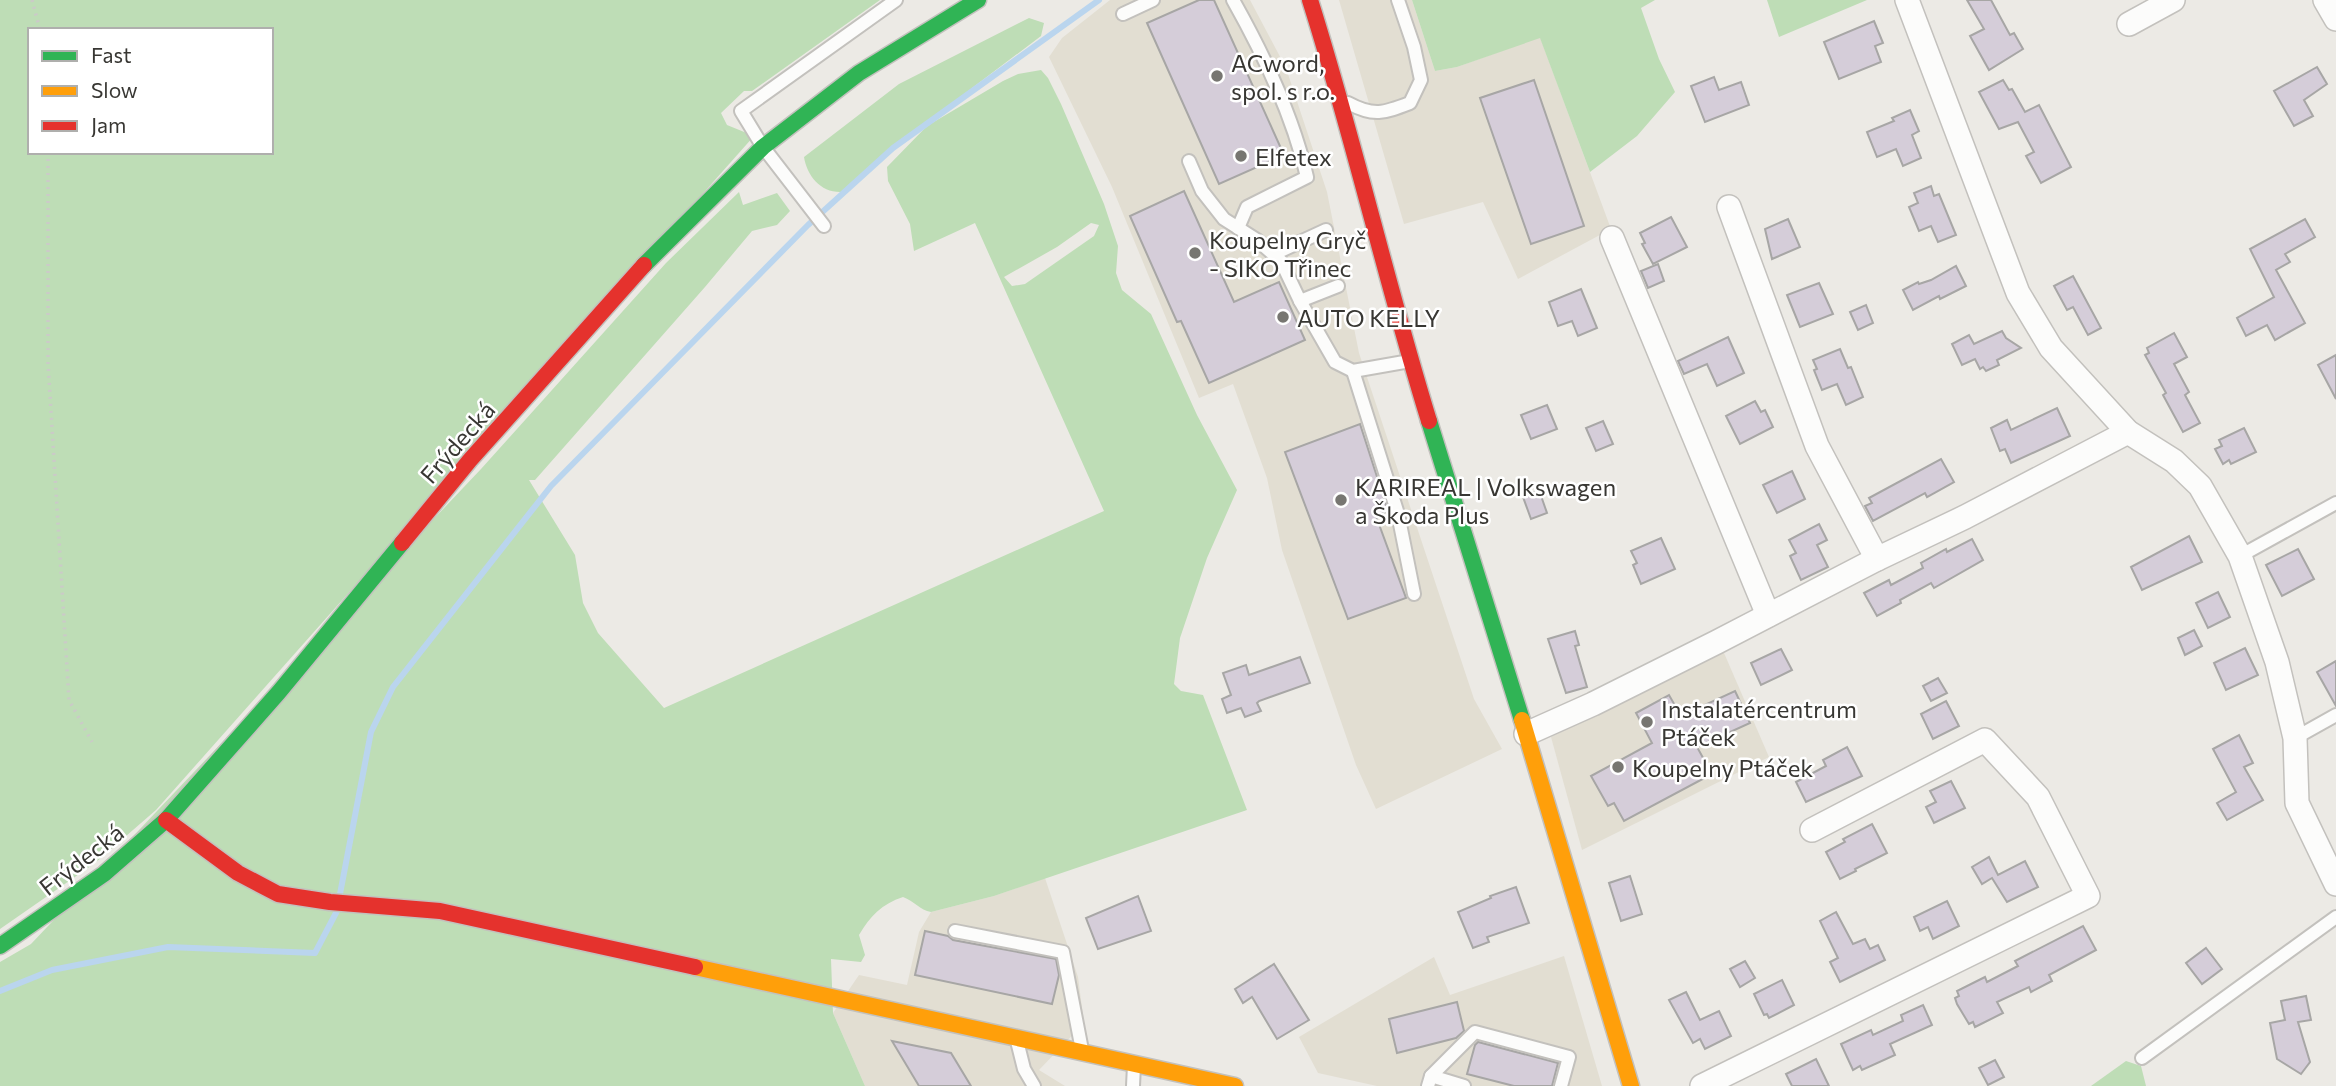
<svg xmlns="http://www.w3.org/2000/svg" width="2336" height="1086" font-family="Commissioner,sans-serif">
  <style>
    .built { fill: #e2ded2 }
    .green { fill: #beddb6; fill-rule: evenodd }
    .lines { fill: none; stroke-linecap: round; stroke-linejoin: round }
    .stream { stroke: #bad5ee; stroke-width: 6 }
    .building { fill: #d5cdd9; stroke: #a7a6a5; stroke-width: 2 }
    .lane-casing { stroke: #c3c1bd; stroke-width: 16 }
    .street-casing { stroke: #c3c1bd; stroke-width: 26 }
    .fast-casing { stroke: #c3c1bd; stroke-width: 19 }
    .slow-casing { stroke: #c3c1bd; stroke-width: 19 }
    .jam-casing { stroke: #c3c1bd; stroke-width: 19 }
    .path { stroke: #cbcac8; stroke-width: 3.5; stroke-dasharray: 2 5; stroke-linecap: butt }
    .lane { stroke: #fcfcfb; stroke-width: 12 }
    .street { stroke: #fcfcfb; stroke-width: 23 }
    .fast { stroke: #30b455; stroke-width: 16 }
    .slow { stroke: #ff9f0a; stroke-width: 16 }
    .jam { stroke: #e5322d; stroke-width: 16 }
    .poi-dot { fill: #777671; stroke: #fff; stroke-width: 2.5 }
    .labels { text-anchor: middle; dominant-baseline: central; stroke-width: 5; stroke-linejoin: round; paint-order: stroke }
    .poi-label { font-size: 24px; fill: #383733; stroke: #fff; text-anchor: start }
    .street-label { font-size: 24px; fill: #383733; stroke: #fff }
  </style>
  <rect width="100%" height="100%" fill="#eceae5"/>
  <!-- built -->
  <g class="built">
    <polygon points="1110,0 1250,0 1286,68 1327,192 1359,353 1474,699 1502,749 1376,809 1356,765 1282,550 1267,478 1233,384 1199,398 1112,187 1049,57 1062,38"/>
    <polygon points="1339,0 1412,0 1435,71 1457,67 1540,37 1611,229 1518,279 1483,202 1404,224"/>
    <polygon points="1721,646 1769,757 1582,850 1551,737"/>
    <polygon points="1045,878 1078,977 1084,1023 1039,1070 1065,1086 865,1086 833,1013 859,975 907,985 919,932 931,912 994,896"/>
    <polygon points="1564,956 1602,1086 1377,1086 1318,1073 1299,1037 1434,957 1450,995"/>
  </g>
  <!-- green -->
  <g class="green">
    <path d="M0,0H880L752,91H744L721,113L727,125L754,136L156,810L95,863L0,929ZM30,30H271V152H30Z"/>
    <polygon points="1412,0 1655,0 1641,8 1659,59 1675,92 1637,136 1590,172 1540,38 1457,67 1435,71"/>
    <polygon points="1767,0 1867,0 1779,37"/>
    <path d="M1029,18L1044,23L1041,36L902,141L842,192C821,193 807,176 804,157L899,84Z"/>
    <path d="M1041,70L1048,78L1061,104L1104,204L1118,246L1116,273L1122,290L1151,314L1197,415L1237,490L1207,558L1180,638L1174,684L1181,691L1203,695L1247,810L994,896L931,912C920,910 914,901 903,897C882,904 870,916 859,935L865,955L861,962L831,959L833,1013L865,1086H0V962L31,944L481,469L666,263L739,192L743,205L777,193L790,211L777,225L752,231L705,287L535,480H529L575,555L583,603L598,633L664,708L1104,511L975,223L914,251L910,224L888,181L887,167L927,126L1003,81L1018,74ZM1091,223L1099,225L1094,236L1025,284L1012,286L1004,277L1057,247Z"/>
    <polygon points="2126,1061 2141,1066 2146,1086 2091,1086"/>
  </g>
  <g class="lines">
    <!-- stream -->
    <g class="stream">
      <polyline points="340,894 371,732 393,687 551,486 808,225 893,148 1099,0"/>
      <polyline points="0,991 52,970 168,947 315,953 337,911"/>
    </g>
  </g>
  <!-- building -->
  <g class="building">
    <polygon points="1199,0 1214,0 1284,155 1219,184 1147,23"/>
    <polygon points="1967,0 1991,0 2010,35 2014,33 2023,49 1989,70 1970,36 1984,29"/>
    <polygon points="1874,21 1883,43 1875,46 1881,62 1839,79 1824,42"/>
    <polygon points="2317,67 2327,84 2304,100 2313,116 2294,126 2274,91"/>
    <polygon points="1714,77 1719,90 1741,82 1749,105 1705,122 1691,86"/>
    <polygon points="1534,80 1584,226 1531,244 1480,98"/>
    <polygon points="2003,80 2009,90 2012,89 2025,112 2039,105 2071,167 2041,183 2026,156 2034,152 2018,122 1999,129 1979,92"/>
    <polygon points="1910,110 1919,131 1912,135 1921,158 1903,166 1896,149 1877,157 1867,132 1894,121 1892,118"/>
    <polygon points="1931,186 1934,196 1939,194 1956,235 1938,242 1931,226 1919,231 1909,207 1918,203 1914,193"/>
    <polygon points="1184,191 1234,302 1279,282 1305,340 1209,383 1181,321 1177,322 1130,216"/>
    <polygon points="1671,217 1687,247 1653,264 1642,244 1645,243 1640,233"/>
    <polygon points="1788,219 1800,247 1772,259 1765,229"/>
    <polygon points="2305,219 2315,237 2285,254 2290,262 2276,270 2305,323 2275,340 2267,325 2246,336 2237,318 2274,297 2250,249"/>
    <polygon points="1658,264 1664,281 1648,288 1641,271"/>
    <polygon points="1956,266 1966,286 1940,299 1939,296 1913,310 1903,290 1918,282 1919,284 1931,280"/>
    <polygon points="2073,276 2101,328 2088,335 2073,307 2067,310 2054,286"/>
    <polygon points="1819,283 1833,314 1800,327 1787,295"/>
    <polygon points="1581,289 1597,328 1578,336 1572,321 1558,326 1549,302"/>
    <polygon points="1866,305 1873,323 1858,330 1850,312"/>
    <polygon points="2002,331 2006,338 2021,348 1997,360 1999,365 1986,371 1983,367 1980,369 1975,359 1962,365 1952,344 1969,335 1974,344"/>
    <polygon points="2174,333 2187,357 2174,364 2189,392 2185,395 2200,423 2183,432 2163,395 2166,393 2145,355 2149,353 2147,348"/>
    <polygon points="1728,337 1744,373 1717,386 1707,364 1684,374 1678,361"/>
    <polygon points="1840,349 1848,368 1851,367 1863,397 1846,405 1837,384 1822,390 1814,370 1817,369 1813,360"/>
    <polygon points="2336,355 2336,399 2318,365"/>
    <polygon points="1755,401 1761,412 1765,410 1773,427 1740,444 1726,416"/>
    <polygon points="1547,405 1557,429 1531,439 1521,415"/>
    <polygon points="2057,408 2070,436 2011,463 2005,449 2000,451 1991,428 2007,420 2011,430"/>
    <polygon points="1603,421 1613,444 1596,451 1586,428"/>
    <polygon points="1360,424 1388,511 1376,516 1406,598 1348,619 1285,452"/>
    <polygon points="2244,428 2256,452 2231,464 2229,460 2223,464 2215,449 2222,446 2219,440"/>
    <polygon points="1941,459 1954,482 1927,497 1925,493 1873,521 1865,506 1872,503 1869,498"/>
    <polygon points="1792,471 1805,499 1777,513 1763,485"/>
    <polygon points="1539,490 1547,513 1531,519 1523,497"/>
    <polygon points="1819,524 1827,540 1817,545 1828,567 1801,580 1790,556 1796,553 1789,540"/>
    <polygon points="2189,536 2202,562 2142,590 2131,567"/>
    <polygon points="1661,538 1675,569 1641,584 1633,565 1637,563 1631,551"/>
    <polygon points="1972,539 1983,560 1934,588 1931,583 1900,600 1901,603 1877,616 1864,593 1889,580 1891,585 1923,568 1921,563 1946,549 1947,552"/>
    <polygon points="2298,549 2314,579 2282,596 2266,565"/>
    <polygon points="2218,592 2230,617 2208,628 2196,603"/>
    <polygon points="2194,630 2202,646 2185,655 2178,638"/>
    <polygon points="1575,631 1579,645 1575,646 1587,687 1566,693 1548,639"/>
    <polygon points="2245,648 2258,675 2226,690 2214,663"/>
    <polygon points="1781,649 1792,670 1761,685 1751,663"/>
    <polygon points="1300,657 1310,683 1259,701 1257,703 1261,711 1245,717 1241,708 1227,713 1222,699 1231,695 1223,673 1246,665 1249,675"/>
    <polygon points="2336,661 2336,706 2317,672"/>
    <polygon points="1938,678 1947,693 1931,701 1923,686"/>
    <polygon points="1735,691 1750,723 1697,747 1712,774 1624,821 1614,803 1608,806 1591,776 1652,743 1636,713 1669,695 1681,716"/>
    <polygon points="1946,701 1959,726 1933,739 1921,714"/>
    <polygon points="2239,735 2253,763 2244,767 2263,800 2227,820 2217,803 2236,792 2213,749"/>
    <polygon points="1847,747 1862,776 1806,802 1796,782 1826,766 1823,760"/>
    <polygon points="1951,781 1965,808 1934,823 1926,807 1936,802 1930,791"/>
    <polygon points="1872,824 1887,853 1855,869 1856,871 1840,879 1826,852 1845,842 1843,839"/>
    <polygon points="1989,857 1998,875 2025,861 2038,887 2007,902 1992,878 1982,884 1972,867"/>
    <polygon points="1630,876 1642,914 1621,921 1609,883"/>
    <polygon points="1516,887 1529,923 1487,937 1489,942 1473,948 1458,912 1491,898 1490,896"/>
    <polygon points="1138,896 1151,931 1098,949 1086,918"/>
    <polygon points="1947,901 1959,926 1933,939 1928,927 1920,931 1914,917"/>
    <polygon points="1836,912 1853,944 1865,939 1870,949 1878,945 1885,960 1840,982 1830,962 1838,958 1820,921"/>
    <polygon points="2083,926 2096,950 2049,975 2052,981 2031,992 2029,987 1997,1002 2003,1013 1975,1027 1973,1022 1969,1024 1957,1004 1955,998 1959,996 1957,991 1985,977 1987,982 2018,966 2015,961"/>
    <polygon points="925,931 948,936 953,940 1056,959 1059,975 1052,1004 915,975"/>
    <polygon points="2206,948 2222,969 2202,984 2186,963"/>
    <polygon points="1745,961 1755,978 1740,987 1730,969"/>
    <polygon points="1274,964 1309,1020 1277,1039 1252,997 1243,1003 1235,989"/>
    <polygon points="1782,980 1794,1005 1769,1018 1767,1014 1764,1015 1754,994"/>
    <polygon points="1686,992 1700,1020 1719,1011 1731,1036 1705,1049 1700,1039 1693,1043 1669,1000"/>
    <polygon points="2306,996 2311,1020 2298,1022 2310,1062 2301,1074 2277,1059 2270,1023 2285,1020 2281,1001"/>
    <polygon points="1457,1002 1464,1031 1456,1038 1397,1053 1389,1019"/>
    <polygon points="1923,1005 1932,1025 1890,1044 1895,1055 1862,1070 1860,1066 1853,1070 1841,1044 1871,1030 1873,1035 1903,1021 1901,1015"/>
    <polygon points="892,1041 951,1053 971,1086 919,1086"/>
    <polygon points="1478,1042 1558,1063 1552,1086 1514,1086 1467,1074 1475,1045"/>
    <polygon points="1816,1059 1829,1086 1792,1086 1786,1074"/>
    <polygon points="1995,1060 2004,1077 1988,1085 1979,1068"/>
  </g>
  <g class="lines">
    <defs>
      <g id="lane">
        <path d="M1233,0C1264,55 1293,116 1307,177L1247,207L1238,228"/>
        <polyline points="1123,14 1153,0"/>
        <path d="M1348,103C1374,117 1384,113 1410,103L1421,80L1414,47L1398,0"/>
        <polyline points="1189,161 1202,191 1224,219 1257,240 1281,261 1300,301 1335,362 1353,371 1410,361"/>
        <polyline points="824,226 763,147 741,111 896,0"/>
        <polyline points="1274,254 1326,230"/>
        <polyline points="1300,301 1338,286"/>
        <polyline points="1353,371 1398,514 1414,594"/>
        <polyline points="2240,556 2336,503"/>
        <polyline points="2295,738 2336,715"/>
        <polyline points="955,931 1063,952 1082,1050"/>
        <polyline points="1017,1041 1024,1069 1034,1086"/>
        <polyline points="2142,1058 2336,917"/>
        <polyline points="1431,1076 1464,1086"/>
        <polyline points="1133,1086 1134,1065"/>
        <polyline points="1428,1086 1431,1076 1475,1032 1569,1057 1561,1086"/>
      </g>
      <g id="street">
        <polyline points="1907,0 2018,293 2051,348 2128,432 2174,461 2200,486 2240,556 2277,662 2295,738 2297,803 2336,884"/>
        <polyline points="2325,0 2336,19"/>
        <polyline points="2129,24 2173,0"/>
        <polyline points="1729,207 1817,446 1877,559"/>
        <polyline points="1612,238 1768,615"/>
        <polyline points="1526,734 1593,704 1717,642 1877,559 1965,517 2128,432"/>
        <polyline points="1702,1086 2088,896 2038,797 1985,740 1812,830"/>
      </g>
      <g id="fast">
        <polyline points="644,265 763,147 859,73 978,0"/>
        <polyline points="1429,421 1522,720"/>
        <polyline points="0,946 104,874 166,820 279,692 402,543"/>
      </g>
      <g id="slow">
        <polyline points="1522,720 1631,1086"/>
        <polyline points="695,967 1235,1086"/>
      </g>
      <g id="jam">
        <path d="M1310,0C1354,139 1386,282 1429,421"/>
        <polyline points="402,543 470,460 644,265"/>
        <polyline points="166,820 238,873 278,894 330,902 440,911 695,967"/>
      </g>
    </defs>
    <!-- lane casing -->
    <use href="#lane" class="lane-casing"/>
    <!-- street casing -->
    <use href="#street" class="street-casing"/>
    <!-- fast casing -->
    <use href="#fast" class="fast-casing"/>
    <!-- slow casing -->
    <use href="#slow" class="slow-casing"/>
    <!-- jam casing -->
    <use href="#jam" class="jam-casing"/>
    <!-- path -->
    <g class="path">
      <polyline points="32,0 40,30"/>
      <polyline points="48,152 48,363 69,700 92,742"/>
    </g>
    <!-- lane -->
    <use href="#lane" class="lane"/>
    <!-- street -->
    <use href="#street" class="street"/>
    <!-- fast -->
    <use href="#fast" class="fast"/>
    <!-- slow -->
    <use href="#slow" class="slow"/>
    <!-- jam -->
    <use href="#jam" class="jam"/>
  </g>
  <!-- markers -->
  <g class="poi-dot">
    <circle cx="1217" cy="76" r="7"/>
    <circle cx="1241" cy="156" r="7"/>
    <circle cx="1195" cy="253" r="7"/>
    <circle cx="1283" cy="317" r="7"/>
    <circle cx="1341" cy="500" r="7"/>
    <circle cx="1647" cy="722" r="7"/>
    <circle cx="1618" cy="767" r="7"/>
  </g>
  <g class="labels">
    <!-- poi labels -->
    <g class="poi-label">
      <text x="1231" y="62">ACword,<tspan x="1231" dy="28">spol. s r.o.</tspan></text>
      <text x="1255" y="156">Elfetex</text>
      <text x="1209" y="239">Koupelny Gryč<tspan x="1209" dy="28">- SIKO Třinec</tspan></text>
      <text x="1297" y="317">AUTO KELLY</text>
      <text x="1355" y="486">KARIREAL | Volkswagen<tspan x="1355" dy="28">a Škoda Plus</tspan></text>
      <text x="1661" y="708">Instalatércentrum<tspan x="1661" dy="28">Ptáček</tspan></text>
      <text x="1632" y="767">Koupelny Ptáček</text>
    </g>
    <!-- street labels -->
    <g class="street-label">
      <text transform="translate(457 442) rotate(-49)">Frýdecká</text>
      <text transform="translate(81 859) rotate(-38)">Frýdecká</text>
    </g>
  </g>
  <!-- legend -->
  <rect x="28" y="28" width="245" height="126" fill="#ffffff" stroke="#afafad" stroke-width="2"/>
  <rect x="42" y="51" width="35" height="10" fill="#30b455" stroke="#afafad" stroke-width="2"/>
  <text x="91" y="63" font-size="21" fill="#383733">Fast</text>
  <rect x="42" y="86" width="35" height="10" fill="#ff9f0a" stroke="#afafad" stroke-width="2"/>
  <text x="91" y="98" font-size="21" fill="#383733">Slow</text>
  <rect x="42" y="121" width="35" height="10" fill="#e5322d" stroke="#afafad" stroke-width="2"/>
  <text x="91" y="133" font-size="21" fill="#383733">Jam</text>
</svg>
